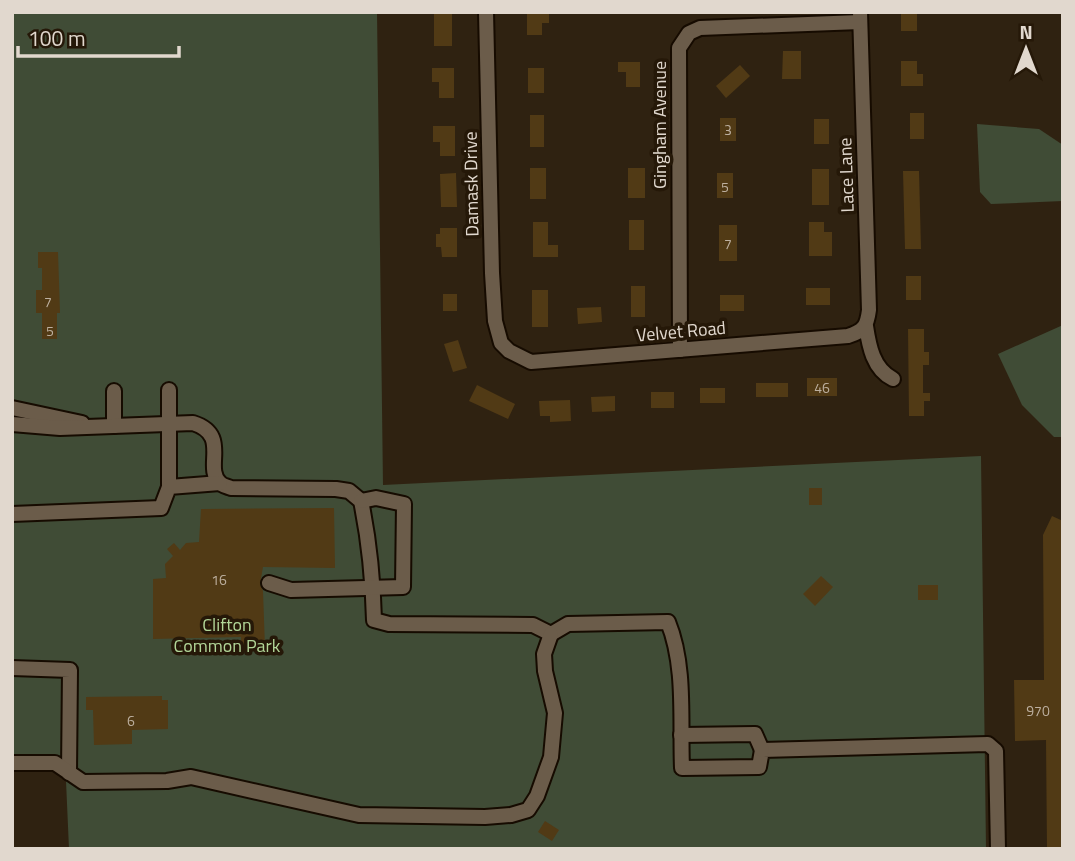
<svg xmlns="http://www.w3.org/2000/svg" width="1075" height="861" font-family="'Titillium Web',sans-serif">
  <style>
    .green { fill: #404c36 }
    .building { fill: #513a15 }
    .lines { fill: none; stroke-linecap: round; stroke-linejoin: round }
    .minor-casing { stroke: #160b00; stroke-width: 18 }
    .minor { stroke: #6b5c4a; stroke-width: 14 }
    .labels { text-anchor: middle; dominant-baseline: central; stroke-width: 7; stroke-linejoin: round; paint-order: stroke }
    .number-label { font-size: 14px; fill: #bdb0a0 }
    .street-label { font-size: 18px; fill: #e1d8ce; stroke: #251808 }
    .park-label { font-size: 18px; fill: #b2d698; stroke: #251808 }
  </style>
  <rect width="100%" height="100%" fill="#2f2211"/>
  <!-- green -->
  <g class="green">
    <polygon points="12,12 377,12 383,485 981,456 986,849 69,849 66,781 45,763 12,765"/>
    <polygon points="977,124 1039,129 1063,145 1063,201 991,204 980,192"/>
    <polygon points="1063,325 1063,437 1054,437 1022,405 998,354"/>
  </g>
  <!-- building -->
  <g class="building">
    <rect x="434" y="12" width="18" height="34"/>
    <polygon points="527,12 549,12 549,23 542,23 542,35 527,35"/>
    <rect x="901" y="12" width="16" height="19"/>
    <polygon points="783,51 801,51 801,79 782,79"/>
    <polygon points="901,61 917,61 917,74 923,74 923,86 901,86"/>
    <polygon points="618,62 640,62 640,87 626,87 626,72 618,72"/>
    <polygon points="740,65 750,76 726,98 716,86"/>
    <polygon points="432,68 454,68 454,98 439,98 439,82 432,82"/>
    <rect x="528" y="68" width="16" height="25"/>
    <rect x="910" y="113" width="14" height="26"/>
    <rect x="530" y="115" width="14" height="32"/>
    <rect x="720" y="118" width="16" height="23"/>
    <rect x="814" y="119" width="15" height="25"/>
    <polygon points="433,126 455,126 455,156 440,156 440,142 433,142"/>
    <rect x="530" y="168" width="16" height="31"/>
    <rect x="628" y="168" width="17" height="30"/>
    <rect x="812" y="169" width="17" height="36"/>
    <polygon points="903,171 919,171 921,249 905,249"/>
    <polygon points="456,173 457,207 441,207 440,174"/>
    <rect x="717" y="173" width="16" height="25"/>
    <rect x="629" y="220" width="15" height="30"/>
    <polygon points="533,222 548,222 548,245 558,245 558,257 533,257"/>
    <polygon points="809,222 824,222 824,232 832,232 832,256 809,256"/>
    <rect x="719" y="225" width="18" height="36"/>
    <polygon points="440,228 457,228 457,257 442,257 441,247 436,247 436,234 440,234"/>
    <polygon points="38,252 58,252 60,313 57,313 57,339 42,339 42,313 36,313 36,290 42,290 42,268 38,268"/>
    <rect x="906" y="276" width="15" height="24"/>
    <rect x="631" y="286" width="14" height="31"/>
    <rect x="806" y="288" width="24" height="17"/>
    <rect x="532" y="290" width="16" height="37"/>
    <rect x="443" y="294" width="14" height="17"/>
    <rect x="720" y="295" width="24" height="16"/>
    <polygon points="601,307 602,322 578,324 577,308"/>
    <polygon points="908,329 924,329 924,352 929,352 929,365 923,365 923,393 930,393 930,401 924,401 924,416 909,416"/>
    <polygon points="458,340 467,368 453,372 444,344"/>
    <rect x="807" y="378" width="30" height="18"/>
    <rect x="756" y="383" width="32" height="14"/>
    <polygon points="477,385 515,404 508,419 469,401"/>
    <rect x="700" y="388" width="25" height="15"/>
    <rect x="651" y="392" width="23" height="16"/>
    <polygon points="615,396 615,411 592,412 591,397"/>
    <polygon points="570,400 571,421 550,422 550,416 540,416 539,401"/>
    <rect x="809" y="488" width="13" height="17"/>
    <polygon points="334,508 335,568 263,567 260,584 263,591 265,648 240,649 241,637 153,639 153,579 166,578 165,564 173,556 167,549 174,543 180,550 186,543 199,542 201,509"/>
    <polygon points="1052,516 1063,521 1063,849 1047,849 1046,740 1015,741 1014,680 1044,680 1043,535"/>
    <polygon points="821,576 833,587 815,606 803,594"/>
    <rect x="918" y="585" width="20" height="15"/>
    <polygon points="162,696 162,700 168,700 168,729 132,730 132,744 94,745 93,710 86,710 86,697"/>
    <polygon points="545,821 559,830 552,841 538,832"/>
  </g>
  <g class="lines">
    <defs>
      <g id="minor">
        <path d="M486,12L492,273L495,321L501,343L509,351L531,362L848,336C864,331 867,326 869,310L860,12"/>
        <path d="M866,326C869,346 873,369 893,379"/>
        <polyline points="680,350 679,48 689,33 700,28 860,22"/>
        <polyline points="114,391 114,426"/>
        <polyline points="12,408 82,423"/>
        <path d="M12,424L60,428L193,423C231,435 203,467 220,483C223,486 227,486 231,488L336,489L349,491L361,501C369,540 373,580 374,620L389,624L533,625L551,634L568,624L668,622C686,666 680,721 682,768L759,767L762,750L988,744L996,751L998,849"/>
        <polyline points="169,487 169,390"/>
        <polyline points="12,514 161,508 169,487 220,483"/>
        <polyline points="269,583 291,590 403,587 404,504 376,498 361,501"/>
        <polyline points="12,668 70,670 69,773"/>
        <polyline points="681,735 755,734 762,750"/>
        <polyline points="12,763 55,763 83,782 167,781 191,777 359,815 485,817 511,815 528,810 537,796 551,757 555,713 545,671 544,654 551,634"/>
      </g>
    </defs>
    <!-- minor casing -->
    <use href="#minor" class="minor-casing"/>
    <!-- minor -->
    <use href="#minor" class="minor"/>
  </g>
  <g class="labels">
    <!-- number labels -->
    <g class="number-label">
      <text x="728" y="129">3</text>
      <text x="725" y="186">5</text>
      <text x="728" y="243">7</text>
      <text x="48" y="301">7</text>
      <text x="50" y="330">5</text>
      <text x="822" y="387">46</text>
      <text x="219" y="579">16</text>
      <text x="1038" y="710">970</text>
      <text x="131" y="720">6</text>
    </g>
    <!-- street labels -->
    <g class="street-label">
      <text transform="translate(659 125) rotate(-90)">Gingham Avenue</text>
      <text transform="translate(846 175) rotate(-92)">Lace Lane</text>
      <text transform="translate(471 184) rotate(-91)">Damask Drive</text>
      <text transform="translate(681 331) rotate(-5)">Velvet Road</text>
    </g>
    <!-- park labels -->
    <g class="park-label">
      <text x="227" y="624">Clifton<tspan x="227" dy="21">Common Park</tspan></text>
    </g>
  </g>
  <!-- border -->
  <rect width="1075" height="861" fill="none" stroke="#e1d8ce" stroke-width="28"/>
  <!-- north arrow -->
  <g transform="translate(1026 49)" stroke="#251808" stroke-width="5" paint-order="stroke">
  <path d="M0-5L12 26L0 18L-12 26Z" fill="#e1d8ce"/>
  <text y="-10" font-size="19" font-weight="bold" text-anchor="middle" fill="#e1d8ce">N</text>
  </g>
  <!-- scale -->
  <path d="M18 46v10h161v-10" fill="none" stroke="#e1d8ce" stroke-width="3.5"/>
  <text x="28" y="46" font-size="21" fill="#e1d8ce" stroke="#251808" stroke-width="5" paint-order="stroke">100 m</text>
</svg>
